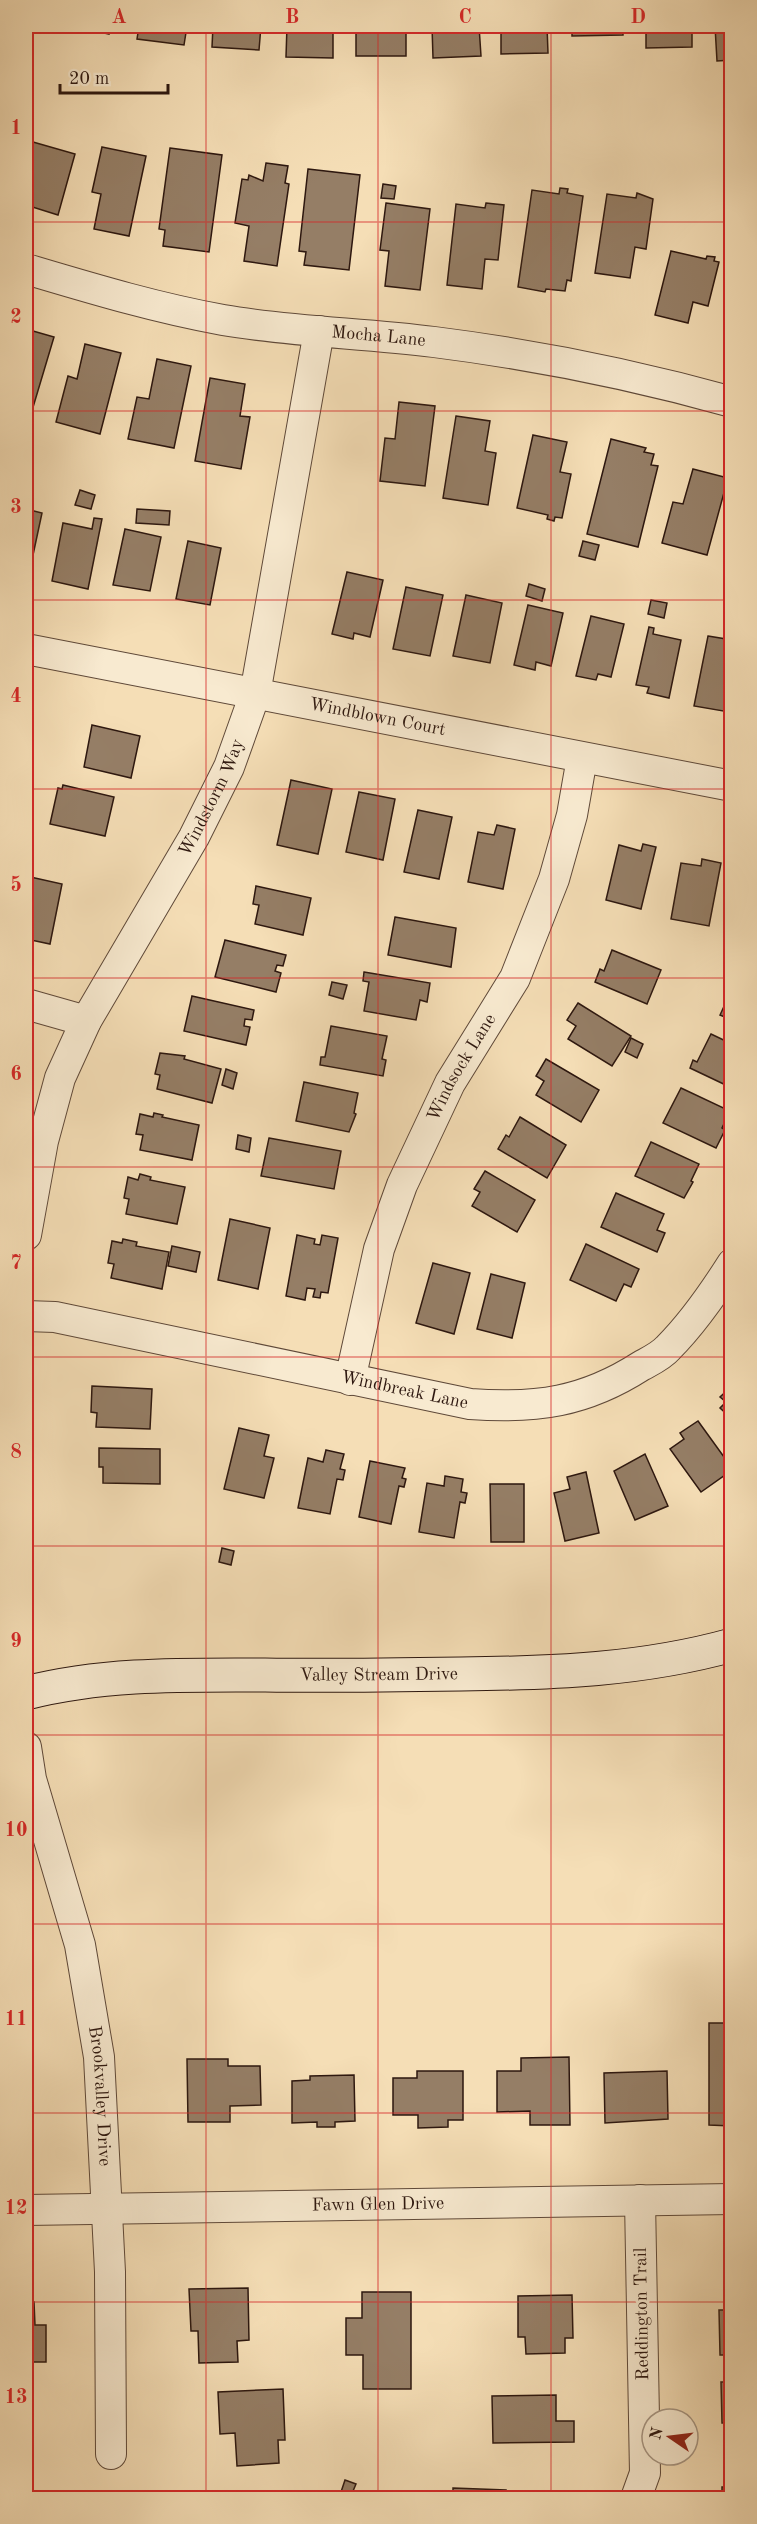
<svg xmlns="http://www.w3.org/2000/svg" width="757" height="2524" font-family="'Old Standard TT',serif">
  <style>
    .building { fill: #957e66; stroke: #2d170f; stroke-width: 1.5 }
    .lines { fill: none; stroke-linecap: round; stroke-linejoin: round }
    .street-casing { stroke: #5f4939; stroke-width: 32 }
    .secondary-casing { stroke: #2d170f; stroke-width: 35 }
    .street { stroke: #f8ead0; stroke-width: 30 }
    .secondary { stroke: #f8ead0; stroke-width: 33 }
    .grid { fill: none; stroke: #d62828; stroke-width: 1.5; stroke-opacity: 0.55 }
    .labels { text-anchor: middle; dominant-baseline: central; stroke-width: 6; stroke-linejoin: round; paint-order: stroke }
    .street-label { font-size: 18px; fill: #2d170f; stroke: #f8ead0 }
    .neatline { fill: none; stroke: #d62828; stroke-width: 2 }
    .grid-label { font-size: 20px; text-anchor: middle; font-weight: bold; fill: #d62828 }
  </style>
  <rect width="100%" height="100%" fill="#f5deb6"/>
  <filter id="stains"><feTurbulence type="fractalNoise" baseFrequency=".00333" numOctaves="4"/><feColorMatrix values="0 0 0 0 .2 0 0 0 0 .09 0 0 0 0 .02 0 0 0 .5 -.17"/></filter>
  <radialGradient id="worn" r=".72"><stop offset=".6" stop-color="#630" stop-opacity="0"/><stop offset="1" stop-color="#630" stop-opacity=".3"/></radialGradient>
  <!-- building -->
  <g class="building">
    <polygon points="72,26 110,26 109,34"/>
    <polygon points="139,26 187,26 184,45 137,39"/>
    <polygon points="213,26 261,26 259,50 212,47"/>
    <polygon points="287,26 333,26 333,58 286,57"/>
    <rect x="356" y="26" width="50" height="30"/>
    <polygon points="432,26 479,26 481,56 433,58"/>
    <polygon points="501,26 547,26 548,53 501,54"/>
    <polygon points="572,26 623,26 623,35 572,36"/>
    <polygon points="646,26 692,26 692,47 646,48"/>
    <polygon points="715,26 732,26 732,60 717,61"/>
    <polygon points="26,140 75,154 58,215 26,205"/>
    <polygon points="102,147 146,156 129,236 94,229 101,194 92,192"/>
    <polygon points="170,148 222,155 209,252 163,246 165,230 159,229"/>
    <polygon points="266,163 288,166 285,183 289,184 277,266 244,261 249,226 235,223 242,179 248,180 249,175 263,181"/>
    <polygon points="308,169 360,175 349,270 304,265 306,252 299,251"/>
    <polygon points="383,184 396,186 394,199 381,198"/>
    <polygon points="560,188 568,189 567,193 583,196 571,281 567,280 565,291 546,289 545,292 518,287 532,190 559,194"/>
    <polygon points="637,193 653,199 646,249 635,247 630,278 595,273 607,194 636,198"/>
    <polygon points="386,203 430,209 420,290 385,286 389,251 380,250"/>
    <polygon points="486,203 504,205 498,260 485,259 482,289 447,285 456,204 485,208"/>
    <polygon points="671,251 706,259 707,256 715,257 714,261 719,262 708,306 693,302 688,323 655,315"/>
    <polygon points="732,306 732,336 724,334"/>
    <polygon points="26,329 54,337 31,414 26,412"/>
    <polygon points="85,344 121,353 100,434 56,422 68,376 77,379"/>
    <polygon points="157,359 191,366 174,448 128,439 137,397 149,399"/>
    <polygon points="210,378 245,384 240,416 250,417 241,469 195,461"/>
    <polygon points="399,402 435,406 425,486 380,481 385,438 395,439"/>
    <polygon points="456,416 490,421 485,451 496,453 488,505 443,498"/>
    <polygon points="533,435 567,442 560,472 571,474 562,518 555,517 554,521 547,519 548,515 517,508"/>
    <polygon points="611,439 646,448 644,452 654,454 651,465 658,466 638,547 587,534"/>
    <polygon points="693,469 728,478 707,555 662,543 673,502 683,504"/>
    <polygon points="80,490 95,495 91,509 75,505"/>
    <polygon points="26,509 42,513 30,569 26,568"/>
    <polygon points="137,509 170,511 169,525 136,523"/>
    <polygon points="94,518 102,519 88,589 52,581 63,523 92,529"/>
    <polygon points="125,529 161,537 150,591 113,585"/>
    <polygon points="188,541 221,548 210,605 176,599"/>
    <polygon points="583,541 599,545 595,560 579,556"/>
    <polygon points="347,572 383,580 370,637 354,633 353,639 332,634"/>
    <polygon points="529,584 545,589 542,601 526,596"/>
    <polygon points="406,587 443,595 430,656 393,649"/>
    <polygon points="466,595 502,603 490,663 453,656"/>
    <polygon points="651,600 667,603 664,618 648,614"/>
    <polygon points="528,605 563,613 551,666 536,662 535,670 514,665"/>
    <polygon points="591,616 624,624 611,677 598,674 596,680 576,676"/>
    <polygon points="649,627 654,628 653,634 681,640 669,698 647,693 649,687 636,685"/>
    <polygon points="708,636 732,640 732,698 729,712 694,706"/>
    <polygon points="92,725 140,736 131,778 84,767"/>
    <polygon points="291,780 332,789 318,854 277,845"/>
    <polygon points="63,785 114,797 105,836 50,824 58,788 62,789"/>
    <polygon points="359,792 395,799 383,860 346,852"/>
    <polygon points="418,810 452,817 439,879 404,872"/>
    <polygon points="497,825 515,829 503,889 468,882 478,832 494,835"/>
    <polygon points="643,844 656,847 641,909 606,900 619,845 641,851"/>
    <polygon points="702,859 721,863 709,926 671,919 681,863 701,866"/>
    <polygon points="26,876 62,884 50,944 26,939"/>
    <polygon points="256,886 311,898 303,935 255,924 259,905 253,904"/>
    <polygon points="395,917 456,928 451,967 388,955"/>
    <polygon points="225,940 286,955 283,966 277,965 275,971 281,973 276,992 215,977"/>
    <polygon points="612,950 661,970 647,1004 595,982 600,969 604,971"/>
    <polygon points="364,972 430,983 427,1002 420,1000 416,1020 364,1011 369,982 363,981"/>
    <polygon points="332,982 347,985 343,999 329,995"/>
    <polygon points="732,989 732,1020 720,1015"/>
    <polygon points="192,996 254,1010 252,1020 245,1019 244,1026 250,1027 246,1045 184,1031"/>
    <polygon points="578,1003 631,1036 612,1066 568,1039 576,1026 567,1020"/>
    <polygon points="331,1026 387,1036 382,1059 386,1060 383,1076 320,1065 321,1057 325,1057"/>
    <polygon points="711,1034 732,1044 732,1088 690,1068 693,1060 697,1062"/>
    <polygon points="631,1038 643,1044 637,1058 625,1052"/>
    <polygon points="160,1053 185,1056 184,1059 221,1069 212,1103 157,1089 160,1075 155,1074"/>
    <polygon points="546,1059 599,1090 581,1122 536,1095 544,1081 536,1076"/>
    <polygon points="226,1069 237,1073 233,1089 222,1085"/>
    <polygon points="304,1082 358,1093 354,1113 356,1114 349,1132 296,1121"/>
    <polygon points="681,1088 730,1111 722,1128 725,1130 716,1148 663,1123"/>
    <polygon points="154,1113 163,1115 162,1117 199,1125 192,1160 140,1150 143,1135 136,1134 140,1114 153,1117"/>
    <polygon points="520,1117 566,1145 547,1178 498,1149 506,1135 509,1137"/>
    <polygon points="238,1135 251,1138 249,1152 236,1149"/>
    <polygon points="269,1138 341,1151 334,1189 261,1176"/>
    <polygon points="651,1142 699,1164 691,1181 693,1182 684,1198 635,1176"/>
    <polygon points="485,1171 535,1200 517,1232 472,1206 480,1192 474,1189"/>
    <polygon points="140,1174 151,1177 150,1180 185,1187 177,1224 126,1214 129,1199 124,1198 128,1177 138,1180"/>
    <polygon points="616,1193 664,1214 657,1230 665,1233 657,1252 601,1227"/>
    <polygon points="230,1219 270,1228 258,1289 218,1280"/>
    <polygon points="297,1235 315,1239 314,1244 320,1245 322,1235 338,1238 328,1293 321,1292 320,1298 313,1297 315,1289 307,1288 305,1300 286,1296"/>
    <polygon points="123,1239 137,1242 136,1246 169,1252 162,1289 111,1278 114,1264 108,1263 112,1241 122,1243"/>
    <polygon points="586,1244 639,1269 631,1287 624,1284 616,1301 570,1280"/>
    <polygon points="172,1246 200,1252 196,1272 168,1266"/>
    <polygon points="433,1263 470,1273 454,1334 416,1323"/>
    <polygon points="491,1274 525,1283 512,1338 477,1329"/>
    <polygon points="92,1386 152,1389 150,1429 96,1427 97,1413 91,1412"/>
    <polygon points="732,1386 732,1419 720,1408 726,1402 720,1397"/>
    <polygon points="698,1421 732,1468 732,1470 701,1492 670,1449 684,1439 680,1433"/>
    <polygon points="239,1428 269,1435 264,1456 274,1458 264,1498 224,1489"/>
    <polygon points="99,1448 160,1449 160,1484 103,1483 103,1467 99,1467"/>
    <polygon points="326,1450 344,1454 340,1469 345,1470 343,1480 337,1479 330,1514 298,1508 308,1458 323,1462"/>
    <polygon points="645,1454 668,1506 635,1520 614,1471"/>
    <polygon points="370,1461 405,1468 402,1478 406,1479 404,1487 399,1486 391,1524 359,1517"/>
    <polygon points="586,1472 599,1533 565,1541 554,1493 570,1489 567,1477"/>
    <polygon points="445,1476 463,1479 461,1492 467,1493 465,1503 460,1502 454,1538 419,1532 427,1483 444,1486"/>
    <polygon points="490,1484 524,1484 524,1542 491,1542"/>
    <polygon points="222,1548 234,1551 231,1565 219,1562"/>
    <polygon points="709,2023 732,2023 732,2126 709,2125"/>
    <polygon points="569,2057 570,2125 530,2125 530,2111 497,2112 497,2071 521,2071 521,2058"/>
    <polygon points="187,2059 228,2059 228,2066 260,2066 261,2105 230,2106 230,2122 188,2122"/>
    <polygon points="417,2071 463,2071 463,2120 448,2120 448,2127 418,2128 418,2115 393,2115 393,2078 417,2078"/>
    <polygon points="667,2071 668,2119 605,2123 604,2073"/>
    <polygon points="354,2075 355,2121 335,2122 335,2127 317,2127 317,2122 292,2123 292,2081 310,2080 310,2076"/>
    <polygon points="726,2282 732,2282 732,2355 720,2355 719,2310 727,2310"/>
    <polygon points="248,2288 249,2340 237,2341 238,2362 199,2363 198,2331 191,2331 189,2289"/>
    <polygon points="362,2292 411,2292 411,2389 363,2389 363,2355 346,2355 346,2318 362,2318"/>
    <polygon points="572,2295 573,2338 565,2338 565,2353 526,2354 525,2337 518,2337 518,2296"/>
    <polygon points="26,2302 34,2302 35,2325 46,2325 46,2362 26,2362"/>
    <polygon points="721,2382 732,2382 732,2454 730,2423 722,2423"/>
    <polygon points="283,2389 285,2440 278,2440 279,2463 237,2466 235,2433 220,2434 218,2392"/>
    <polygon points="556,2395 556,2421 574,2421 574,2442 493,2443 492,2396"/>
    <polygon points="345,2480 356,2484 350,2498 340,2495"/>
    <rect x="722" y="2487" width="10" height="11"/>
    <polygon points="453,2488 506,2490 505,2498 453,2498"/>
  </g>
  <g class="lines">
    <defs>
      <g id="street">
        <path id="s1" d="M26,269C90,288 156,308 223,320C293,332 364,333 434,342C537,355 632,374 732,402"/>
        <path id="s2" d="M26,649L732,786"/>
        <polyline points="26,1004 86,1021"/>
        <path id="s3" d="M26,1235L43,1141L60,1078L86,1021L194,837L229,767L255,694L319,331"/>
        <path id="s4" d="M26,1316L55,1317L470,1404C536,1409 585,1402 641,1366C650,1361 661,1356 668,1348C693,1323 713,1294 732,1264"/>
        <path id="s5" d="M350,1380L379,1249L402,1185L450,1083L515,978L554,879L572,815L582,758"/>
        <path id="s6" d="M26,1747L31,1779L80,1945L99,2057L110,2272L111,2454"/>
        <path id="s7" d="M26,2210L732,2199"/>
        <polyline points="636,2498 645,2473 640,2200"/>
      </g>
      <g id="secondary">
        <path id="s8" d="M26,1693C105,1673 184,1675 265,1675C331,1676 396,1675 461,1674C553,1673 642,1670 732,1645"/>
      </g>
    </defs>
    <!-- street casing -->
    <use href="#street" class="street-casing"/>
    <!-- secondary casing -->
    <use href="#secondary" class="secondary-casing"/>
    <!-- street -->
    <use href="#street" class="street"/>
    <!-- secondary -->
    <use href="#secondary" class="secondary"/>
  </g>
  <!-- grid -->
  <path class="grid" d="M206,26V2498M378,26V2498M551,26V2498M26,222H732M26,411H732M26,600H732M26,789H732M26,978H732M26,1167H732M26,1357H732M26,1546H732M26,1735H732M26,1924H732M26,2113H732M26,2302H732"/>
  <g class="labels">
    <!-- street labels -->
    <g class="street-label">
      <text stroke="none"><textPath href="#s1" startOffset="360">Mocha Lane</textPath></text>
      <text stroke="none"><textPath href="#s2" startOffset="358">Windblown Court</textPath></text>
      <text stroke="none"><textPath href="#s3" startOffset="480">Windstorm Way</textPath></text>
      <text stroke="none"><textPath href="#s5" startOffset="334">Windsock Lane</textPath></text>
      <text stroke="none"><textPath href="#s4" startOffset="386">Windbreak Lane</textPath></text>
      <text stroke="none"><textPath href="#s8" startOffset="354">Valley Stream Drive</textPath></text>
      <text stroke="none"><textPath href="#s6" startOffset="358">Brookvalley Drive</textPath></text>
      <text stroke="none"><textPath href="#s7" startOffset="352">Fawn Glen Drive</textPath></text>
      <text transform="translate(642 2314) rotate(-91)">Reddington Trail</text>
    </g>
  </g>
  <!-- margin -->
  <rect width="757" height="2524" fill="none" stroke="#f5deb6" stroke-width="66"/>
  <!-- north arrow -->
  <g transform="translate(670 2437) rotate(284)"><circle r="28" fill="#f8ead0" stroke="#a79683" stroke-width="1.5"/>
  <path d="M0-4.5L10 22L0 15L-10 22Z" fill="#8f2418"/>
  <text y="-9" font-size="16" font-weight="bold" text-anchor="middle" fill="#2d170f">N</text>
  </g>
  <!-- scale -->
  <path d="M60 84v9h108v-9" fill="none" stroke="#2d170f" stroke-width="3"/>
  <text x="69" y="84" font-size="18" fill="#2d170f" stroke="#f8ead0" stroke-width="4.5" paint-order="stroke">20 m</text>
  <rect x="33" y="33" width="691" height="2458" class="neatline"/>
  <g class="grid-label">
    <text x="119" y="23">A</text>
    <text x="292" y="23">B</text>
    <text x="465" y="23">C</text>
    <text x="638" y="23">D</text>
    <text x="16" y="134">1</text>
    <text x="16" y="323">2</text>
    <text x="16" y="513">3</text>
    <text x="16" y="702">4</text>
    <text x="16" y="891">5</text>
    <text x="16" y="1080">6</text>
    <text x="16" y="1269">7</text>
    <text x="16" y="1458">8</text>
    <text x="16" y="1647">9</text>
    <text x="16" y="1836">10</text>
    <text x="16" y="2025">11</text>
    <text x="16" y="2214">12</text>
    <text x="16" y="2403">13</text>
  </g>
  <rect width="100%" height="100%" filter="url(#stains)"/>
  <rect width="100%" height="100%" fill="url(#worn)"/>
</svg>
